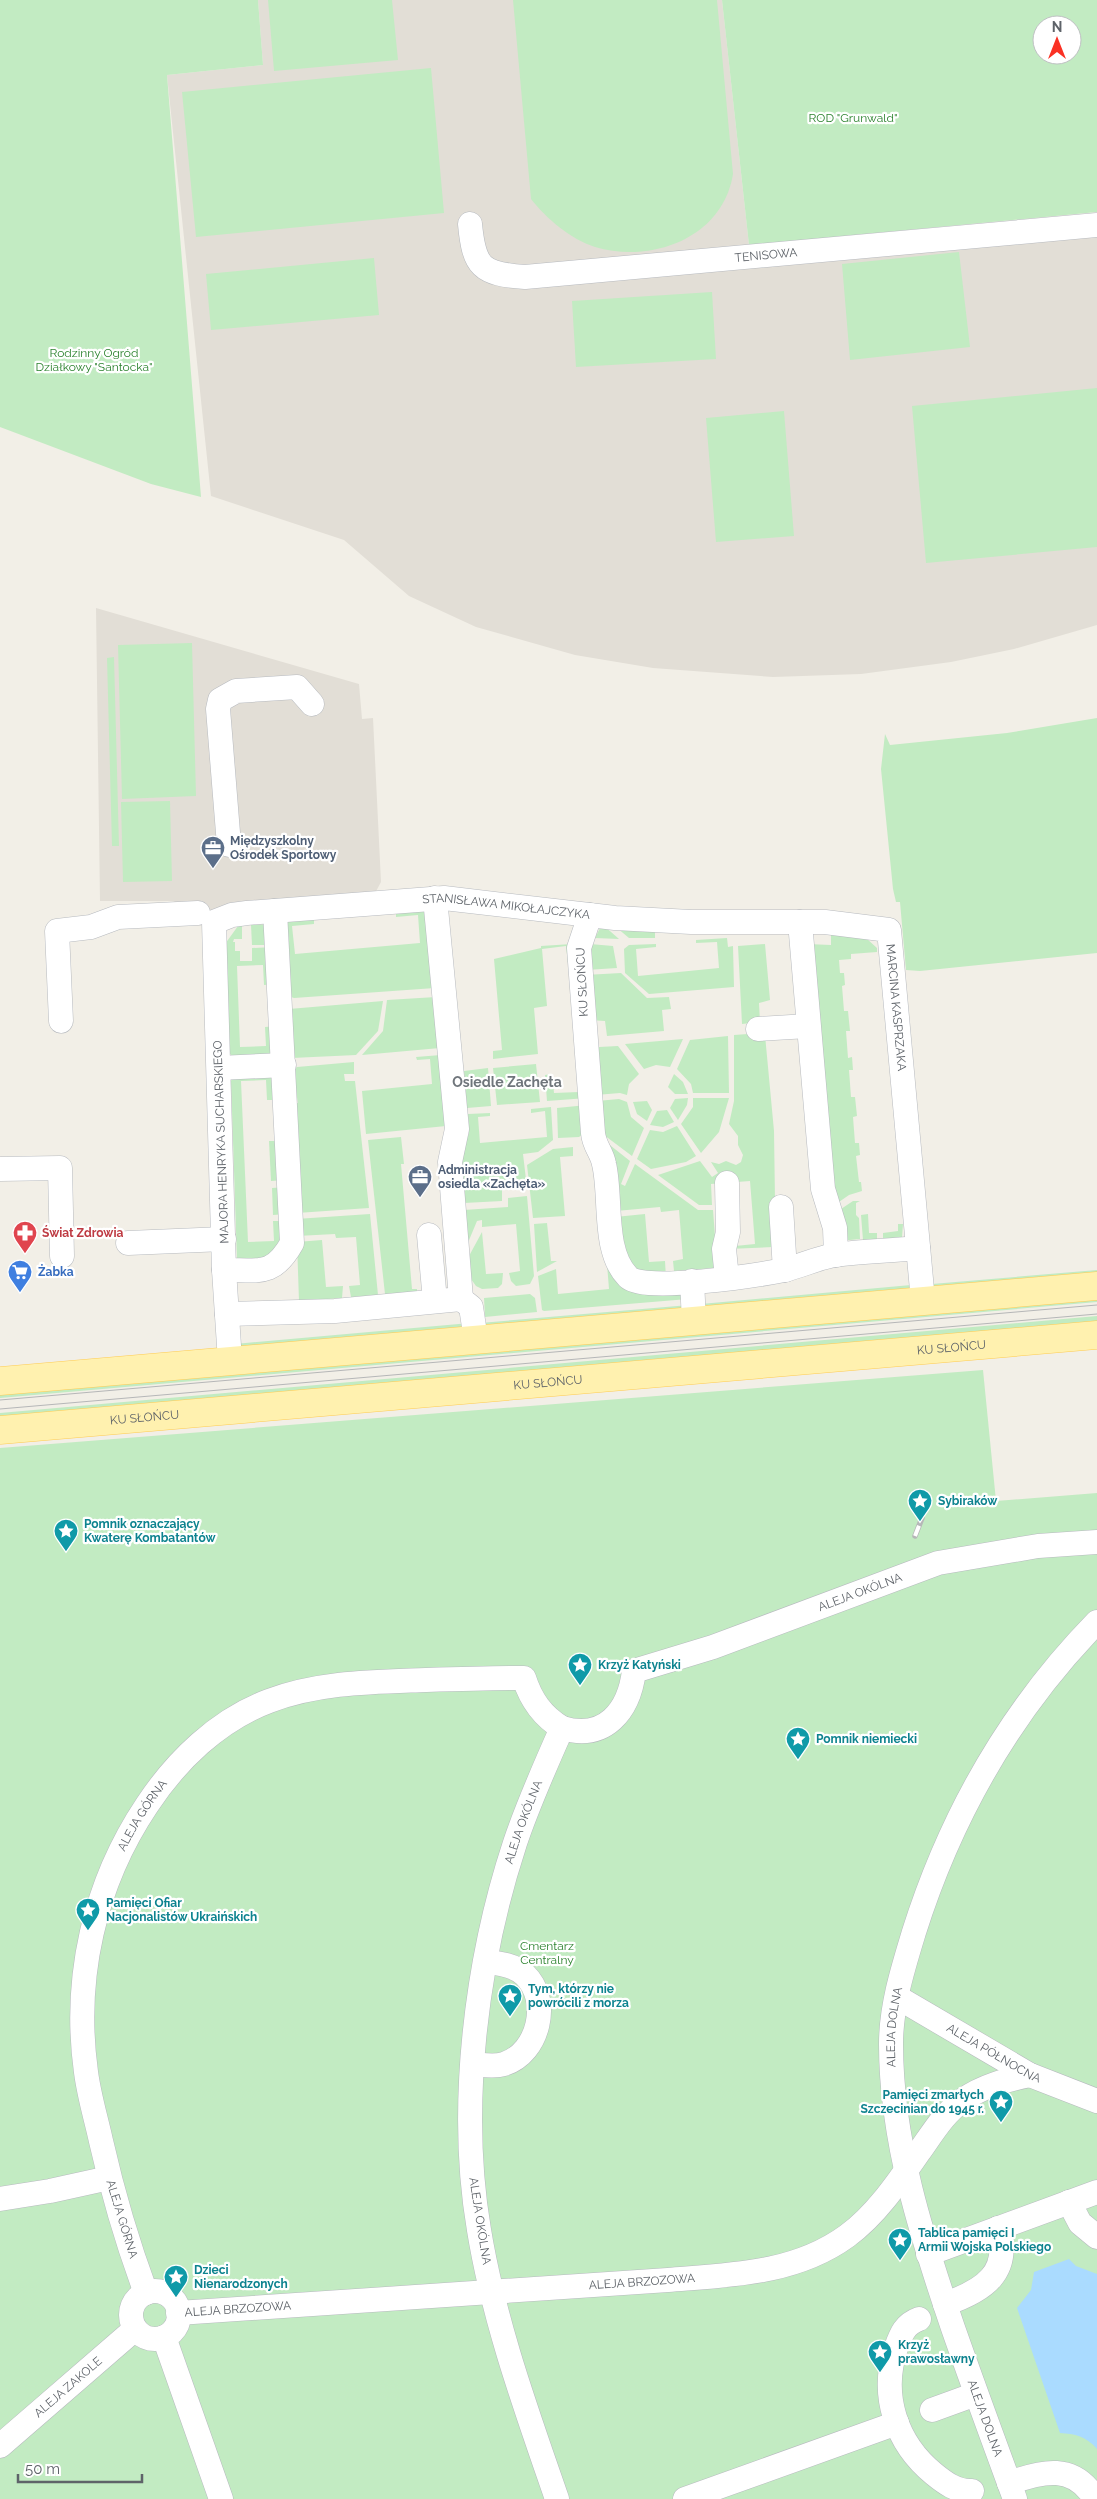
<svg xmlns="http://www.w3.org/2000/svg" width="1097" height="2499" font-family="Raleway,sans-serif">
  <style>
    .education { fill: #e2ded6 }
    .green { fill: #c2ebc2; fill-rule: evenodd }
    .water { fill: #aadbff }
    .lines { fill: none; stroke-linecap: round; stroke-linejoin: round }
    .minor-casing { stroke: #b7babf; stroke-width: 25 }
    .major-casing { stroke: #ffcc53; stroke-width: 29 }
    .minor { stroke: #fff; stroke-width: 24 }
    .major { stroke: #fff1af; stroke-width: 28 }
    .tram { stroke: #b6b7b8; stroke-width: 1 }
    .rail-casing { stroke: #b6b7b8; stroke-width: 5.5 }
    .rail { stroke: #fff; stroke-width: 4; stroke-dasharray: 11; stroke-linecap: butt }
    .labels { text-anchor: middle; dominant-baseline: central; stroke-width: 4.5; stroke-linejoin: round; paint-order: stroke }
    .park-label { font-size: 12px; fill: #2b822e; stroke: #fff }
    .street-label { font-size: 12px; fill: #5e6369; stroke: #fff }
    .service-label { font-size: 12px; font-weight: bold; fill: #4e5e75; stroke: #fff; text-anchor: start }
    .health-label { font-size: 12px; font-weight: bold; fill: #be3a42; stroke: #fff; text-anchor: start }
    .shop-label { font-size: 12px; font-weight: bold; fill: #366cbe; stroke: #fff; text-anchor: start }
    .culture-label { font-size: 12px; font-weight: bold; fill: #0d838f; stroke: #fff; text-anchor: start }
    .neighbourhood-label { font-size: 14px; font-weight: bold; fill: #6f757b; stroke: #fff }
  </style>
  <rect width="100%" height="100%" fill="#f2efe7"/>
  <!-- education -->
  <g class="education">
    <polygon points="258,0 722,0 749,245 1097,236 1097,625 1014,649 951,662 861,674 773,677 653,668 575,655 476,627 409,596 344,540 211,496 167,75 263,65"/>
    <polygon points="96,608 359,684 362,719 373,718 381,882 374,895 208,911 195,911 173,901 100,901"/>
  </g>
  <!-- green -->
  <g class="green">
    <polygon points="0,0 258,0 263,65 167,75 201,497 151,484 0,427"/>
    <polygon points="268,0 392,0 398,60 274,71"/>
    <path d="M513,0H717L733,174C723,237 653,264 595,247C570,239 547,219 531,199Z"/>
    <path d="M722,0H1097V212L749,245ZM1042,25H1072V55H1042Z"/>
    <polygon points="431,68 444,213 196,237 182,92"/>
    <polygon points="959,252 970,347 850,360 842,264"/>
    <polygon points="374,258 379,315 211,330 206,274"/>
    <polygon points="712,292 716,359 576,367 572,301"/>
    <polygon points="1097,388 1097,547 926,563 912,406"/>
    <polygon points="784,411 794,536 716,542 706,418"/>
    <polygon points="192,643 196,796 122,799 118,645"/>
    <polygon points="114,657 119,846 112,846 107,658"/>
    <polygon points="1097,718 1097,953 920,971 906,970 900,902 896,902 893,889 881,769 885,734 890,745 1007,733"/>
    <polygon points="170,801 172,881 123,882 121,802"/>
    <polygon points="429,910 435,988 294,998 288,996 281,922 314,919 314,924 292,926 295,954 420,943 418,915 396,917 396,913"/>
    <polygon points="610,922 655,925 655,938 629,938"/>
    <polygon points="273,924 274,945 252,945 251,925"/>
    <polygon points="602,924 619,939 595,938"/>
    <polygon points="242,925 242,939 234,939 233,942 235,942 235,951 240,951 240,961 252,961 252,948 274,947 276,984 264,985 263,965 237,966 240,1047 266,1046 265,1027 278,1026 277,1056 233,1058 229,1052 225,944 238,926"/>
    <polygon points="831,933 867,939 877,948 877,952 851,954 851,959 839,960 840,973 844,973 845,985 842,986 844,1011 848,1011 850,1031 846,1031 848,1058 852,1057 853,1070 849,1070 851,1097 855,1097 857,1116 853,1117 855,1143 859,1143 860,1155 856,1156 859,1182 861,1182 862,1191 849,1195 836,1204 807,944 831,945"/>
    <polygon points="727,938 728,947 733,946 734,987 649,994 625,973 624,949 629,945 656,944 656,947 636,949 638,976 719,968 717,942 696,943 696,940"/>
    <polygon points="572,944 576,962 568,963 566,946 542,949 547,1006 534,1008 538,1054 493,1059 493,1051 502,1050 494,959 541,948 541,946"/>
    <polygon points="590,944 613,946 617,968 586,970"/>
    <polygon points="765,944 770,1000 759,1003 760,1022 742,1024 738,946"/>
    <polygon points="621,973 647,998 669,997 671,1009 662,1010 664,1031 607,1036 605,1021 588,1020 585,975"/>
    <polygon points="436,997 440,1048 362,1055 383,1031 387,1000"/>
    <polygon points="383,1001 378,1031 356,1055 292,1058 289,1009"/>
    <polygon points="762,1033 765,1035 774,1131 775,1201 773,1247 728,1249 735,1246 755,1244 750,1181 711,1184 712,1205 699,1205 658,1175 700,1161 712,1177 718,1173 711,1162 719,1164 726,1161 736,1165 741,1162 743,1155 738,1145 738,1136 729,1124 734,1101 734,1035"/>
    <polygon points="728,1036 729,1093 693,1093 691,1084 677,1069 690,1040"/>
    <polygon points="683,1039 670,1067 656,1065 644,1069 625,1044"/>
    <polygon points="618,1046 639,1074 629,1084 627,1095 620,1093 596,1095 593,1056 599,1047"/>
    <polygon points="441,1055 446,1126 366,1134 362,1091 432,1084 430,1059 417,1060 416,1057"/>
    <polygon points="354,1062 354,1074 344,1074 345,1081 355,1081 369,1208 297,1213 291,1103 298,1103 297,1097 291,1097 290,1073 297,1067"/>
    <polygon points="536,1064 540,1102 497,1105 493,1068"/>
    <polygon points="488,1068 491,1106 467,1108 464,1071"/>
    <polygon points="270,1070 282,1100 267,1100 266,1080 241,1081 248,1242 274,1241 273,1221 287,1221 287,1240 273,1259 237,1260 231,1081 232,1078"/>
    <polygon points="552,1074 554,1093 579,1092 587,1098 547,1101 545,1075"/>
    <polygon points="674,1074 683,1082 688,1094 675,1094 668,1087"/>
    <polygon points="688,1098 687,1105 678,1120 670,1108 675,1099"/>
    <polygon points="693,1098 729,1098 719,1132 701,1153 681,1124 693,1107"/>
    <polygon points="619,1099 627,1102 631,1117 644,1128 632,1156 604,1135 597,1101"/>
    <polygon points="647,1101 652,1110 647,1121 637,1114 633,1102"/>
    <polygon points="587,1105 583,1134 579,1137 558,1138 557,1108"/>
    <polygon points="551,1107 553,1140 538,1152 523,1154 527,1188 502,1190 502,1201 464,1203 460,1159 469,1133 468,1114 490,1113 490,1116 478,1117 480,1143 547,1137 545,1111 531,1113 531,1109"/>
    <polygon points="667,1110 674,1122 663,1127 650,1125 657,1111"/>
    <polygon points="677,1126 696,1156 686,1162 651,1169 637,1159 650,1130 663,1132"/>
    <polygon points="401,1137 404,1164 401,1164 412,1289 417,1289 417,1292 385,1294 368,1140"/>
    <polygon points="269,1141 284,1141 285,1180 271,1181"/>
    <polygon points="606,1142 630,1161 621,1184 625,1186 635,1164 698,1210 713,1210 715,1236 714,1268 674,1271 673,1261 683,1259 679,1210 661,1212 660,1207 616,1211"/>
    <polygon points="573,1147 573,1156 560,1157 565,1216 533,1218 527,1165 553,1149"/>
    <polygon points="286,1187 287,1214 273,1215 272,1188"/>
    <polygon points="527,1196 534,1276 530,1284 516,1286 511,1281 509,1273 520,1271 516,1224 482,1227 482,1220 477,1221 467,1245 464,1210 508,1207 508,1198"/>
    <polygon points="853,1201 860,1201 856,1203 856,1215 859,1218 860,1239 839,1241 841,1209"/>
    <polygon points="370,1214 378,1295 351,1297 349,1286 360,1285 356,1237 336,1238 335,1234 297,1236 296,1219"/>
    <polygon points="645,1214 649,1262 665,1261 666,1278 633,1274 615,1217"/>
    <polygon points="868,1214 869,1233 877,1233 877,1240 863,1240 861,1215"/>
    <polygon points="547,1223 551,1261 557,1261 537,1272 534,1224"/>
    <polygon points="898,1224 903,1224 902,1237 883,1239 883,1233 898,1231"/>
    <polygon points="482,1232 486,1274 503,1273 502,1284 498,1288 482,1289 476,1286 471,1279 469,1256"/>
    <polygon points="322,1240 326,1287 343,1286 342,1298 299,1301 297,1242"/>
    <polygon points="607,1264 681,1288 688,1299 544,1311 542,1310 538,1276 556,1269 558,1294 609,1289"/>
    <polygon points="1097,1270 1097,1278 935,1287 932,1284"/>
    <polygon points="911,1285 909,1289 712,1311 701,1304"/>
    <polygon points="1097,1293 1097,1302 0,1398 0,1388"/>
    <polygon points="530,1294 535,1298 537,1312 485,1317 484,1298"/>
    <polygon points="689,1305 686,1310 493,1330 480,1323"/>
    <polygon points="1097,1316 1097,1327 0,1422 0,1413"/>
    <polygon points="470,1323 467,1329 248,1351 235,1344"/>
    <polygon points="983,1370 996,1501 1097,1493 1097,2499 0,2499 0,1448"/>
  </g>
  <!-- water -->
  <path class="water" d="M1069,2259L1076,2266L1097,2274V2449C1086,2436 1075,2434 1060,2433L1017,2308L1031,2290L1034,2272Z"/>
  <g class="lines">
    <defs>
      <g id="minor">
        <path id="s1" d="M470,224C474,267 481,274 525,277L1097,225"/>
        <polyline points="229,845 218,709 220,700 236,691 297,687 312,704"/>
        <polyline points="435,898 457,1129 450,1162 461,1299"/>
        <path d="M590,915L579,948L593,1133C594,1146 602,1152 604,1164C612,1197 602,1251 628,1277C643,1293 759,1275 784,1270C801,1266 817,1258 835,1255C862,1251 890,1251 918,1248"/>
        <polyline points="800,922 823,1189 835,1228 836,1255"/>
        <polyline points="61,1021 57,931 91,927 118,917 198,913"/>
        <polyline points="758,1029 808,1026"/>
        <polyline points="219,1068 284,1065"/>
        <polyline points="0,1169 60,1168 62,1256"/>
        <polyline points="727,1183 728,1232 724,1249 727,1278"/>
        <polyline points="781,1207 785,1270"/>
        <polyline points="429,1235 435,1301"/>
        <polyline points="128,1243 224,1239"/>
        <path d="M224,1270C259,1270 273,1277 292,1243L275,911"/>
        <polyline points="692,1281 694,1321"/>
        <polyline points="461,1299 471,1307 476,1340"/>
        <polyline points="227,1314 335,1311 461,1299"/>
        <path id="s2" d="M230,1361L224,1270L214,922L232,915L247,913L444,898L615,918L691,922H825L889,930L923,1301"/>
        <path id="s3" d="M897,1997L1030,2075L1097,2101"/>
        <path d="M474,2064C484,2065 494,2067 504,2064C539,2053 551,2000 525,1975C515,1965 499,1963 486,1962"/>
        <polyline points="0,2199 50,2191 109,2178"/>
        <polyline points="1069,2202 1080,2223 1097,2237"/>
        <polyline points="928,2254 1097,2192"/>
        <circle cx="155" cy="2315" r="24"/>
        <path id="s4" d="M146,2293C127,2242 113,2194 101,2141C96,2118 89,2096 86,2072C73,1978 94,1884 147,1805C176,1761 218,1720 269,1701C319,1682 373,1682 426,1680C458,1679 491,1678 524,1678C531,1700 542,1716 562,1728"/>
        <path d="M945,2304C983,2291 1012,2273 998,2228"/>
        <path id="s5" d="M178,2313L668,2280C730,2275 795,2274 847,2236C876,2215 899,2181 919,2152C932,2134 944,2113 963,2100C983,2086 1006,2080 1030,2075"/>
        <path d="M919,2319C905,2324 901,2334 896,2348C880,2395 896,2443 934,2474C945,2483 957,2492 972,2491"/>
        <polyline points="164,2337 221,2499"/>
        <polyline points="932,2410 976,2394"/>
        <path id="s6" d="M0,2446L135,2329"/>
        <path d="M1009,2483C1042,2471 1074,2463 1095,2499"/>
        <path id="s7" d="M557,2499C527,2412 494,2322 479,2230C458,2107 476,1961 515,1843C528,1804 545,1766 562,1728C605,1741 629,1711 634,1671L713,1647L938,1563L1038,1546L1097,1542"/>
        <polyline points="685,2499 897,2423"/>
        <path id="s8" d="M1015,2499C994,2442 973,2385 953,2328C922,2237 891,2141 891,2044C891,2006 903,1968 914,1932C951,1815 1011,1710 1097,1622"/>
      </g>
      <g id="major">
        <polyline points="0,1381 1097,1286"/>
        <path id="s9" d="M0,1430L1097,1335"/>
      </g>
    </defs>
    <!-- minor casing -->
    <use href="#minor" class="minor-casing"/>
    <!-- major casing -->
    <use href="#major" class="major-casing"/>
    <!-- minor -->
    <use href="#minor" class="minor"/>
    <!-- major -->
    <use href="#major" class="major"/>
    <!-- tram -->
    <g class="tram">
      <polyline points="0,1400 1097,1305"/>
      <polyline points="0,1409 1097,1314"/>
    </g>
    <defs>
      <polyline id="rail" points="915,1536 922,1518"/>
    </defs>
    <!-- rail casing -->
    <use href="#rail" class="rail-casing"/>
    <!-- rail -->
    <use href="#rail" class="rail"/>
  </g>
  <!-- icons -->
  <defs>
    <symbol id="office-pin" viewBox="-11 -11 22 30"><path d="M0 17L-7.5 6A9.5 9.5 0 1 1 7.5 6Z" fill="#5c6f8a" stroke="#fff"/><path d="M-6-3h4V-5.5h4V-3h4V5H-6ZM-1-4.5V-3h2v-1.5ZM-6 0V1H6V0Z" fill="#fff"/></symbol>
    <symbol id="pharmacy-pin" viewBox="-11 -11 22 30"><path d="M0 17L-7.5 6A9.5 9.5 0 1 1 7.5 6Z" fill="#e0444e" stroke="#fff"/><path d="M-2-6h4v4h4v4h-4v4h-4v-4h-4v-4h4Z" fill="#fff"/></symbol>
    <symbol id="supermarket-pin" viewBox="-11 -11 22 30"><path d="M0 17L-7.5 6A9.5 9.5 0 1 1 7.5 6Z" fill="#3f7fe0" stroke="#fff"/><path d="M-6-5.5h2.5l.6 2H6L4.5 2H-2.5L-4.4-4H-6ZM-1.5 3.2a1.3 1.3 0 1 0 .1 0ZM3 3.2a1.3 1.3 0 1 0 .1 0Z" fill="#fff"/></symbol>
    <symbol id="sight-pin" viewBox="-11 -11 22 30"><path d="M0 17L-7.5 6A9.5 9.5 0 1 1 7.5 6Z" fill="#0f9aa8" stroke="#fff"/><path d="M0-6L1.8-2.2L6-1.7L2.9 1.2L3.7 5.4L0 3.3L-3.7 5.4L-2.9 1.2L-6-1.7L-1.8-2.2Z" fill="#fff"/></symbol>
  </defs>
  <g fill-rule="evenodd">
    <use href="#office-pin" x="199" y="834" width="28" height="38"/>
    <use href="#office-pin" x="406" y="1163" width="28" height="38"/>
    <use href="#pharmacy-pin" x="11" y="1219" width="28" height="38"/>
    <use href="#supermarket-pin" x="6" y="1258" width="28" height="38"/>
    <use href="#sight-pin" x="906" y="1487" width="28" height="38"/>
    <use href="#sight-pin" x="52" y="1517" width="28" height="38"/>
    <use href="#sight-pin" x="566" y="1651" width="28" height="38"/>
    <use href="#sight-pin" x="784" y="1725" width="28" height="38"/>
    <use href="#sight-pin" x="74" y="1896" width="28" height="38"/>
    <use href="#sight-pin" x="496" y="1982" width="28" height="38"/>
    <use href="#sight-pin" x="987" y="2088" width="28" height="38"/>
    <use href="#sight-pin" x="886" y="2226" width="28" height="38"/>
    <use href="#sight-pin" x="162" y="2263" width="28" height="38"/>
    <use href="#sight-pin" x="866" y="2338" width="28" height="38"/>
  </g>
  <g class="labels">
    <!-- park labels -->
    <g class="park-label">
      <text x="853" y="118">ROD "Grunwald"</text>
      <text x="94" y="353">Rodzinny Ogród<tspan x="94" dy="14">Działkowy "Santocka"</tspan></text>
      <text x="547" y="1946">Cmentarz<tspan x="547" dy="14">Centralny</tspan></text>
    </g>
    <!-- street labels -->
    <g class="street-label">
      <text stroke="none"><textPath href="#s1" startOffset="331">TENISOWA</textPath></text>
      <text stroke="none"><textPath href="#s2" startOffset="734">STANISŁAWA MIKOŁAJCZYKA</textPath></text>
      <text transform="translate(582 982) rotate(-93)">KU SŁOŃCU</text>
      <text stroke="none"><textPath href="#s2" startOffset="1196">MARCINA KASPRZAKA</textPath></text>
      <text transform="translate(221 1142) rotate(-92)">MAJORA HENRYKA SUCHARSKIEGO</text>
      <text stroke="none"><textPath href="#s9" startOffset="955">KU SŁOŃCU</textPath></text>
      <text stroke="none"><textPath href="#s9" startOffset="550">KU SŁOŃCU</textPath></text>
      <text stroke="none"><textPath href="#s9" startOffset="145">KU SŁOŃCU</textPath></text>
      <text stroke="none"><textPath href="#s7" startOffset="1144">ALEJA OKÓLNA</textPath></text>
      <text stroke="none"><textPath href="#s4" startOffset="498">ALEJA GÓRNA</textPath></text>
      <text stroke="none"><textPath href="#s7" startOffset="695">ALEJA OKÓLNA</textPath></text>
      <text stroke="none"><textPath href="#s8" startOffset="491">ALEJA DOLNA</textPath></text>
      <text stroke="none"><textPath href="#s3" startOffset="112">ALEJA PÓŁNOCNA</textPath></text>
      <text transform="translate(122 2219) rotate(73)">ALEJA GÓRNA</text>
      <text transform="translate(480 2221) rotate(81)">ALEJA OKÓLNA</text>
      <text stroke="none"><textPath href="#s5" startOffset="465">ALEJA BRZOZOWA</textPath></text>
      <text stroke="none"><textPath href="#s5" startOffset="60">ALEJA BRZOZOWA</textPath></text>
      <text stroke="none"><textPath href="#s6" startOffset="90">ALEJA ZAKOLE</textPath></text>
      <text transform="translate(985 2418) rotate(70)">ALEJA DOLNA</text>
    </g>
    <!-- service labels -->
    <g class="service-label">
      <text x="230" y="841">Międzyszkolny<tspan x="230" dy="14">Ośrodek Sportowy</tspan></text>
      <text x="438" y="1170">Administracja<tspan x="438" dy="14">osiedla «Zachęta»</tspan></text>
    </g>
    <!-- health labels -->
    <g class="health-label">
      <text x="42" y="1233">Świat Zdrowia</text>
    </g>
    <!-- shop labels -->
    <g class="shop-label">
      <text x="38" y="1272">Żabka</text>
    </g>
    <!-- culture labels -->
    <g class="culture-label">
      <text x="938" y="1501">Sybiraków</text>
      <text x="84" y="1524">Pomnik oznaczający<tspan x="84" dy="14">Kwaterę Kombatantów</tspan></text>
      <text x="598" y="1665">Krzyż Katyński</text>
      <text x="816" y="1739">Pomnik niemiecki</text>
      <text x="106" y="1903">Pamięci Ofiar<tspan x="106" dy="14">Nacjonalistów Ukraińskich</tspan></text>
      <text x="528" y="1989">Tym, którzy nie<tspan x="528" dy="14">powrócili z morza</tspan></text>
      <text x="984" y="2095" text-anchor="end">Pamięci zmarłych<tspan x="984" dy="14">Szczecinian do 1945 r.</tspan></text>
      <text x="918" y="2233">Tablica pamięci I<tspan x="918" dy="14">Armii Wojska Polskiego</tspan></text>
      <text x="194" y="2270">Dzieci<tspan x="194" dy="14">Nienarodzonych</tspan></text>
      <text x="898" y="2345">Krzyż<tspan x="898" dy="14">prawosławny</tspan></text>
    </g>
    <!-- neighbourhood labels -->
    <g class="neighbourhood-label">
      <text x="507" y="1082">Osiedle Zachęta</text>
    </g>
  </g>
  <!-- north arrow -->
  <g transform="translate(1057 40)"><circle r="24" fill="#ffffff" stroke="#bfc1c3"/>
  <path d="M0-4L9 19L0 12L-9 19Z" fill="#fa3124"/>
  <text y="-8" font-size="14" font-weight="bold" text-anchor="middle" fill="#5e6369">N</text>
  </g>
  <!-- scale -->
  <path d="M18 2474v8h124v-8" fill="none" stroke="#5e6369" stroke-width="2.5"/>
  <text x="25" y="2474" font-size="15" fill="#5e6369" stroke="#ffffff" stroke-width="4" paint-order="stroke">50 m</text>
</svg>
